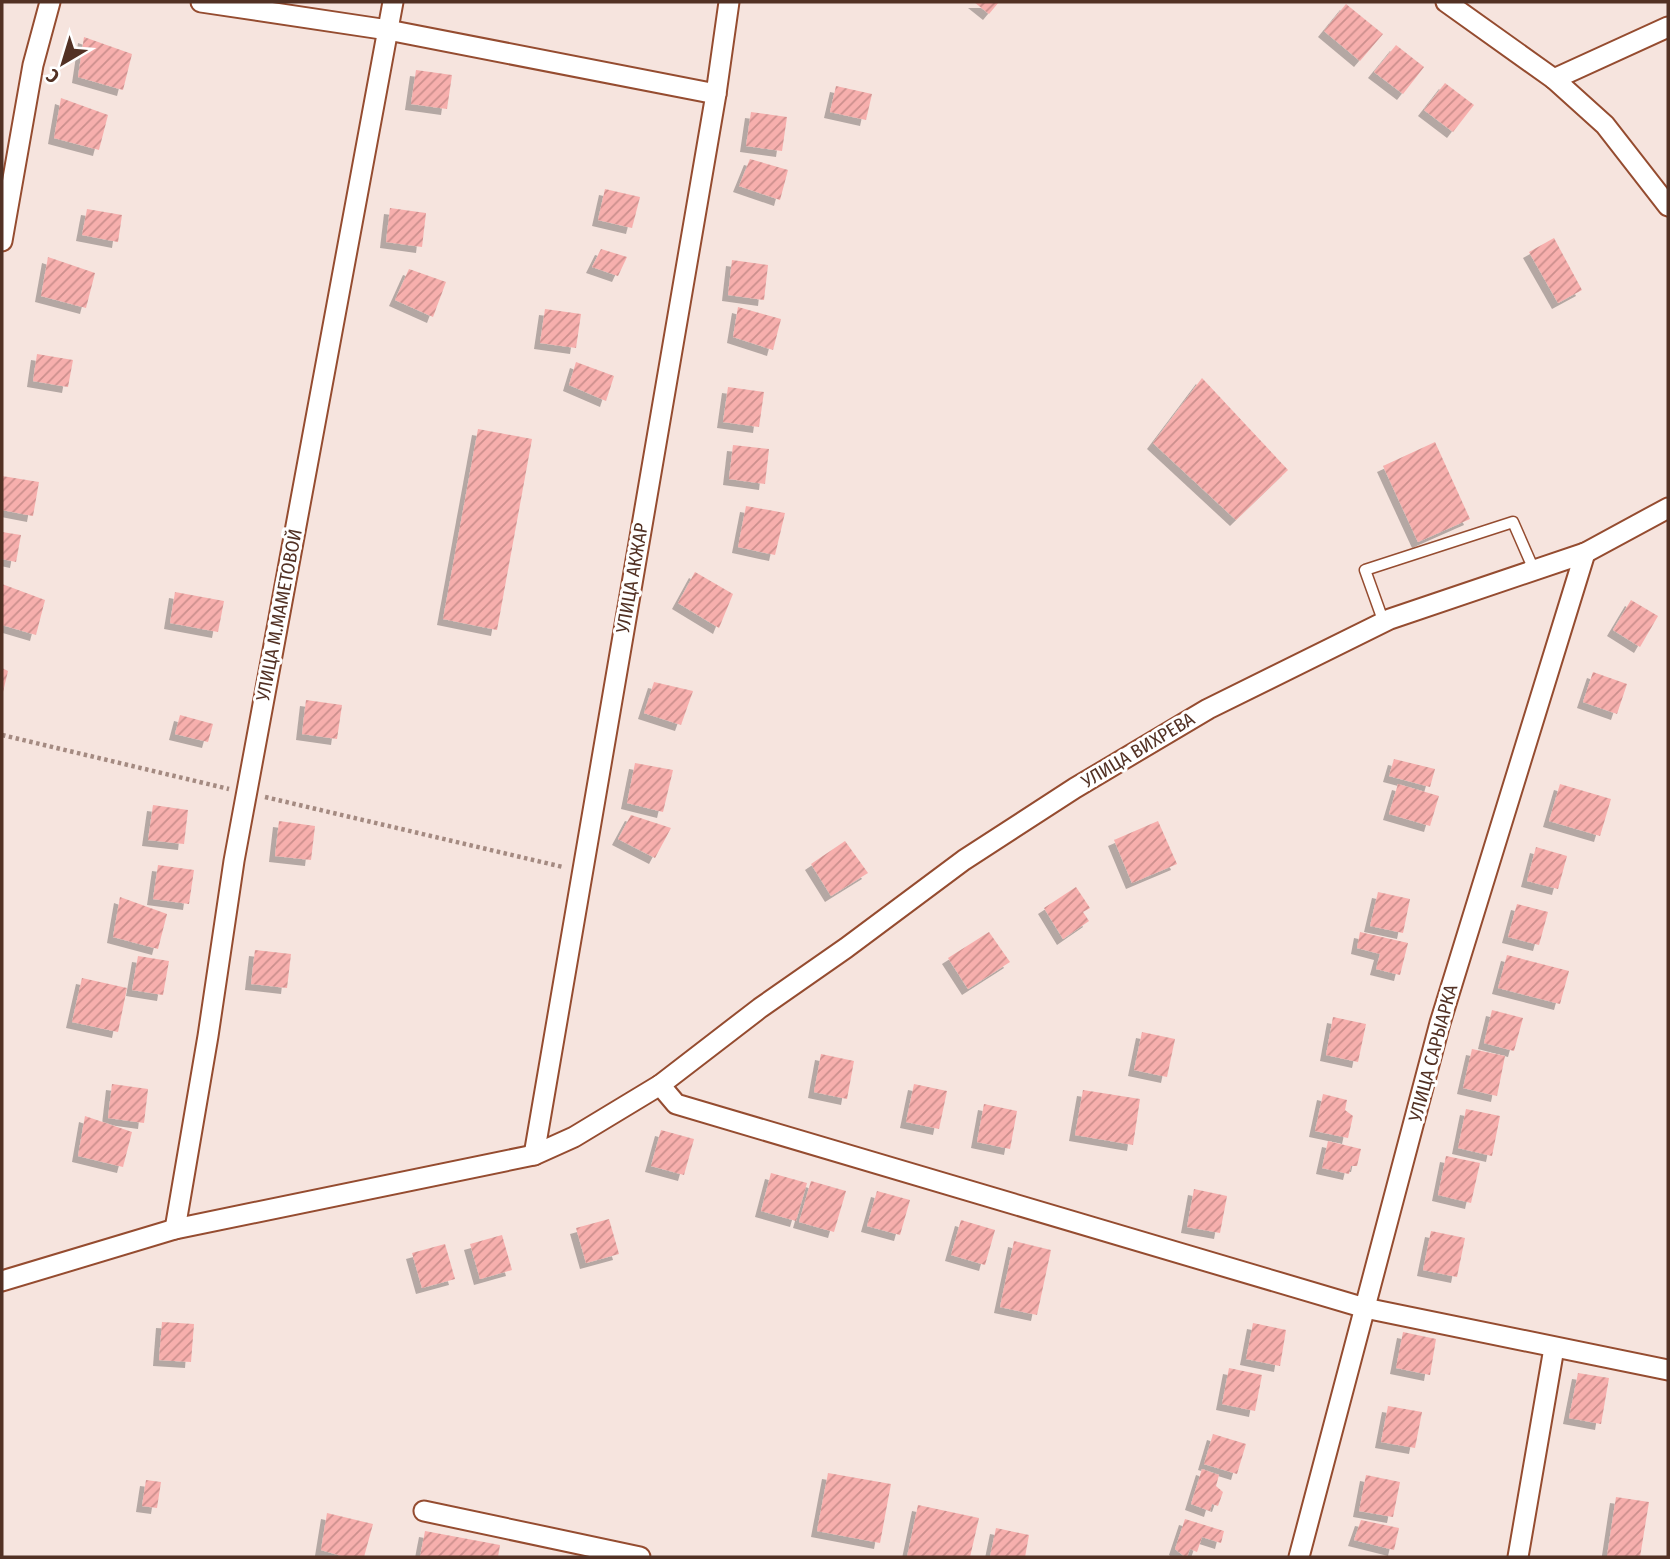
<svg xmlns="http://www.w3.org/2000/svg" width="1670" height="1559" font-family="'Fira Sans Condensed',sans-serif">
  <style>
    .building { fill: url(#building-hatch); filter: url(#shadow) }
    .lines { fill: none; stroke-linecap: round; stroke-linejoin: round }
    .lane-casing { stroke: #954c30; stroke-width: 13 }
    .street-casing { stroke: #954c30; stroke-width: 23 }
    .path { stroke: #a48a81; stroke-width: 4.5; stroke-dasharray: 3.5 3.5; stroke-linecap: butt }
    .lane { stroke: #fff; stroke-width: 10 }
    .street { stroke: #fff; stroke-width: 19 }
    .labels { text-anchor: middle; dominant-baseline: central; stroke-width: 6; stroke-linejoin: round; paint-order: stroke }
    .street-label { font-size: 19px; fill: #523124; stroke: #fff }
  </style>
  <defs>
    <pattern id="building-hatch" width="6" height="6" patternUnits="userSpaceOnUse" patternTransform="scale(1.75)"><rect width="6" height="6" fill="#f7afad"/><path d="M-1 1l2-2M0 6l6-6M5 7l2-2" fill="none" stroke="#cb8f8d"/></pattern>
    <filter id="shadow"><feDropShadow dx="-6" dy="6" stdDeviation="0" flood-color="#0004"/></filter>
  </defs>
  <rect width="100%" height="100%" fill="#f6e4de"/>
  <!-- building -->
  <g class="building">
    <polygon points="974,2 999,2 989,14"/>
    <polygon points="1346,4 1383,34 1360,61 1324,31"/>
    <polygon points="84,37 132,54 123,90 78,77"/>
    <polygon points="1396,45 1424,67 1403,94 1374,72"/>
    <polygon points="416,70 452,75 447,109 411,104"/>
    <polygon points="1445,83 1474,105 1453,132 1424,110"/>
    <polygon points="836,86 872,94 866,120 830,112"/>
    <polygon points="61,98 108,115 99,150 54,138"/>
    <polygon points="751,112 787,117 782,151 746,146"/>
    <polygon points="750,159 788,170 780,200 739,186"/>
    <polygon points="605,189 640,197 632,228 598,220"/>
    <polygon points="390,208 426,213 422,247 386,242"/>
    <polygon points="87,209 122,215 118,242 82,235"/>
    <polygon points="1554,238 1582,290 1558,303 1529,252"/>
    <polygon points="601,249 627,257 618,276 592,267"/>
    <polygon points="48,257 95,273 86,308 41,296"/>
    <polygon points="732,260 768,265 764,300 728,295"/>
    <polygon points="409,269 446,282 433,317 395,300"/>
    <polygon points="738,307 781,319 773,350 733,337"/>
    <polygon points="545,309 581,314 576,348 540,343"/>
    <polygon points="37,354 73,360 68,387 33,381"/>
    <polygon points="576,362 614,376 606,401 569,385"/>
    <polygon points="1202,378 1288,470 1236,520 1153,443"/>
    <polygon points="728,387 764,392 759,427 723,422"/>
    <polygon points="478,429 532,439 497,630 443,619"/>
    <polygon points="1435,442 1470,519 1418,542 1383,466"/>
    <polygon points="733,445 769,449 765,484 729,479"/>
    <polygon points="2,476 39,482 33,516 2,510"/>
    <polygon points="746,506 785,513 775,555 738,547"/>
    <polygon points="2,532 21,535 16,562 2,559"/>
    <polygon points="695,572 733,594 719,628 678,603"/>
    <polygon points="2,584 45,600 36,635 2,625"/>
    <polygon points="175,592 224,601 218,632 170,623"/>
    <polygon points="1631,600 1658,616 1640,647 1613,630"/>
    <polygon points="2,668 8,671 3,692 2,692"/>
    <polygon points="1593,672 1627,684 1617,714 1583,702"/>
    <polygon points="654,682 693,691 681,725 644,713"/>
    <polygon points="306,700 342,705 337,739 302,734"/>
    <polygon points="180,715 213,724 208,742 175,734"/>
    <polygon points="1394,759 1435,769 1430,787 1389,776"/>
    <polygon points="635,763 673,770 663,812 627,803"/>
    <polygon points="1398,784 1439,796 1430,826 1389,814"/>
    <polygon points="1560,784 1611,799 1600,836 1549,821"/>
    <polygon points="153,805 188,810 184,844 148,840"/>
    <polygon points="631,815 671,828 655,858 618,839"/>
    <polygon points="279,821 315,826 311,860 275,856"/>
    <polygon points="1158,821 1177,864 1132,883 1114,840"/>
    <polygon points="845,841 868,873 831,896 811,864"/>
    <polygon points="1536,847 1567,856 1558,889 1527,881"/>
    <polygon points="158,865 194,870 189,904 153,899"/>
    <polygon points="1076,887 1090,908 1083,912 1089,921 1063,939 1044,908"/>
    <polygon points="1378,892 1410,899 1403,933 1370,926"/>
    <polygon points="120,897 167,914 158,949 113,937"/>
    <polygon points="1517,904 1548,912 1539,945 1508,937"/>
    <polygon points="989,932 1010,962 968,989 948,958"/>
    <polygon points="1360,932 1408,943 1400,975 1376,969 1380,954 1357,948"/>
    <polygon points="255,950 291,954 287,988 251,984"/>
    <polygon points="1507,955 1569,971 1560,1004 1498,988"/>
    <polygon points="138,956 169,961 163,995 132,990"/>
    <polygon points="82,978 127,988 118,1032 72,1022"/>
    <polygon points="1492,1010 1523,1018 1514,1051 1484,1043"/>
    <polygon points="1333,1017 1366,1024 1358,1062 1326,1055"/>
    <polygon points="1142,1032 1175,1039 1167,1077 1134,1070"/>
    <polygon points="1472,1049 1505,1056 1497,1096 1463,1088"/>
    <polygon points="821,1054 854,1061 847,1099 814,1092"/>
    <polygon points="112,1084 148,1089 144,1123 108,1118"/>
    <polygon points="914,1084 947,1091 939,1129 906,1122"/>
    <polygon points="1083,1090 1140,1099 1133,1145 1075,1135"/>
    <polygon points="1323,1094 1347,1100 1345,1110 1353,1116 1348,1138 1315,1131"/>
    <polygon points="984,1104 1017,1111 1010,1149 977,1142"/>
    <polygon points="1466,1109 1500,1116 1492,1156 1458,1148"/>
    <polygon points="85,1116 132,1132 123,1167 78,1156"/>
    <polygon points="661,1130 694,1139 684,1175 651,1166"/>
    <polygon points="1328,1141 1361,1149 1357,1166 1351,1166 1349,1174 1322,1168"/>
    <polygon points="1446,1156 1480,1163 1471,1203 1438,1195"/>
    <polygon points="771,1173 807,1183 796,1221 761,1211"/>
    <polygon points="811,1181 846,1191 834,1232 799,1222"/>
    <polygon points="1194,1189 1227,1196 1220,1233 1187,1227"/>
    <polygon points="877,1191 910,1200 900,1235 867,1226"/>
    <polygon points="609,1219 619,1254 586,1263 576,1228"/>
    <polygon points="961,1220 995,1230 985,1265 951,1255"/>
    <polygon points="1431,1231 1465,1238 1457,1277 1423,1270"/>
    <polygon points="502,1235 512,1270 480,1279 470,1244"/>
    <polygon points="1014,1241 1051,1250 1037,1315 1000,1307"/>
    <polygon points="445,1244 455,1279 422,1288 412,1253"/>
    <polygon points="162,1322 194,1324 191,1362 159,1360"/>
    <polygon points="1253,1323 1286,1330 1280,1366 1246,1359"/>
    <polygon points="1403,1332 1436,1339 1430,1375 1396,1368"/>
    <polygon points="1229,1368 1262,1375 1255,1411 1222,1404"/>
    <polygon points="1578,1373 1609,1378 1601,1424 1569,1418"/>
    <polygon points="1388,1406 1422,1412 1415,1448 1381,1442"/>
    <polygon points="1213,1434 1246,1444 1237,1474 1204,1464"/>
    <polygon points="1202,1469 1219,1475 1216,1486 1223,1492 1218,1506 1212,1504 1210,1511 1191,1504"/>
    <polygon points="828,1473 891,1484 880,1543 817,1531"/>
    <polygon points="1366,1475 1400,1482 1393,1517 1359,1511"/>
    <polygon points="146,1480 161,1482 157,1508 142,1506"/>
    <polygon points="1616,1497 1649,1502 1640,1557 1607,1556"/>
    <polygon points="918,1505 979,1518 970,1557 907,1557"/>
    <polygon points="327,1513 373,1524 364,1557 345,1557 321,1550"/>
    <polygon points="1185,1519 1224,1531 1221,1543 1202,1537 1197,1552 1190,1549 1187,1557 1185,1557 1175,1549"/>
    <polygon points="1361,1520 1399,1528 1394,1550 1354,1540"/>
    <polygon points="996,1528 1029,1535 1025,1557 990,1557"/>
    <polygon points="425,1531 500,1545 498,1557 420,1557"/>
  </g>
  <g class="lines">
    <defs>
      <polyline id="lane" points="1384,623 1365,570 1513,522 1534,570"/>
      <g id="street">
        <polyline points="201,2 388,30 716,94"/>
        <polyline points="1446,2 1554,79 1605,125 1668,206"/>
        <polyline points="1554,79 1668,27"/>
        <polyline points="2,241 33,65 50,2"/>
        <polyline points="660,1085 760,1008 846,948 964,860 1075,788 1208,709 1390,619 1585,553 1668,508"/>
        <polyline points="534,1155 716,94 729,2"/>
        <polyline points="175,1229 208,1036 234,861 393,2"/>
        <polyline points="2,1281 175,1229 534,1155 574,1137 660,1085 676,1104 1365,1308 1668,1370"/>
        <polyline points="424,1511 640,1557"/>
        <polyline points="1299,1557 1440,1023 1585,553"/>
        <polyline points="1518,1557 1554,1348"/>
      </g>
    </defs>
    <!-- lane casing -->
    <use href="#lane" class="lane-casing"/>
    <!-- street casing -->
    <use href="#street" class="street-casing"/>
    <!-- path -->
    <g class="path">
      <polyline points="2,735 229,789"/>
      <polyline points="265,797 563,867"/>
    </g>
    <!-- lane -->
    <use href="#lane" class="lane"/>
    <!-- street -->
    <use href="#street" class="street"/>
  </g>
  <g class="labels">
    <!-- street labels -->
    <g class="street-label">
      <text transform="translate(632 578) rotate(-80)">УЛИЦА АКЖАР</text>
      <text transform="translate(279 615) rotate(-79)">УЛИЦА М.МАМЕТОВОЙ</text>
      <text transform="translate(1138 750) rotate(-31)">УЛИЦА ВИХРЕВА</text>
      <text transform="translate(1433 1053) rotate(-75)">УЛИЦА САРЫАРКА</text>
    </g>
  </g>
  <!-- border -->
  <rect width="1670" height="1559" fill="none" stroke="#523124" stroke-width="7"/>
  <!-- north arrow -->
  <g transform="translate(63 63) rotate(218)" stroke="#ffffff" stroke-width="5" paint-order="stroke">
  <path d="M0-5L12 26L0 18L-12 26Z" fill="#523124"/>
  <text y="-10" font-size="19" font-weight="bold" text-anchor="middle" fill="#523124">С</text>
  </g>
</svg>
